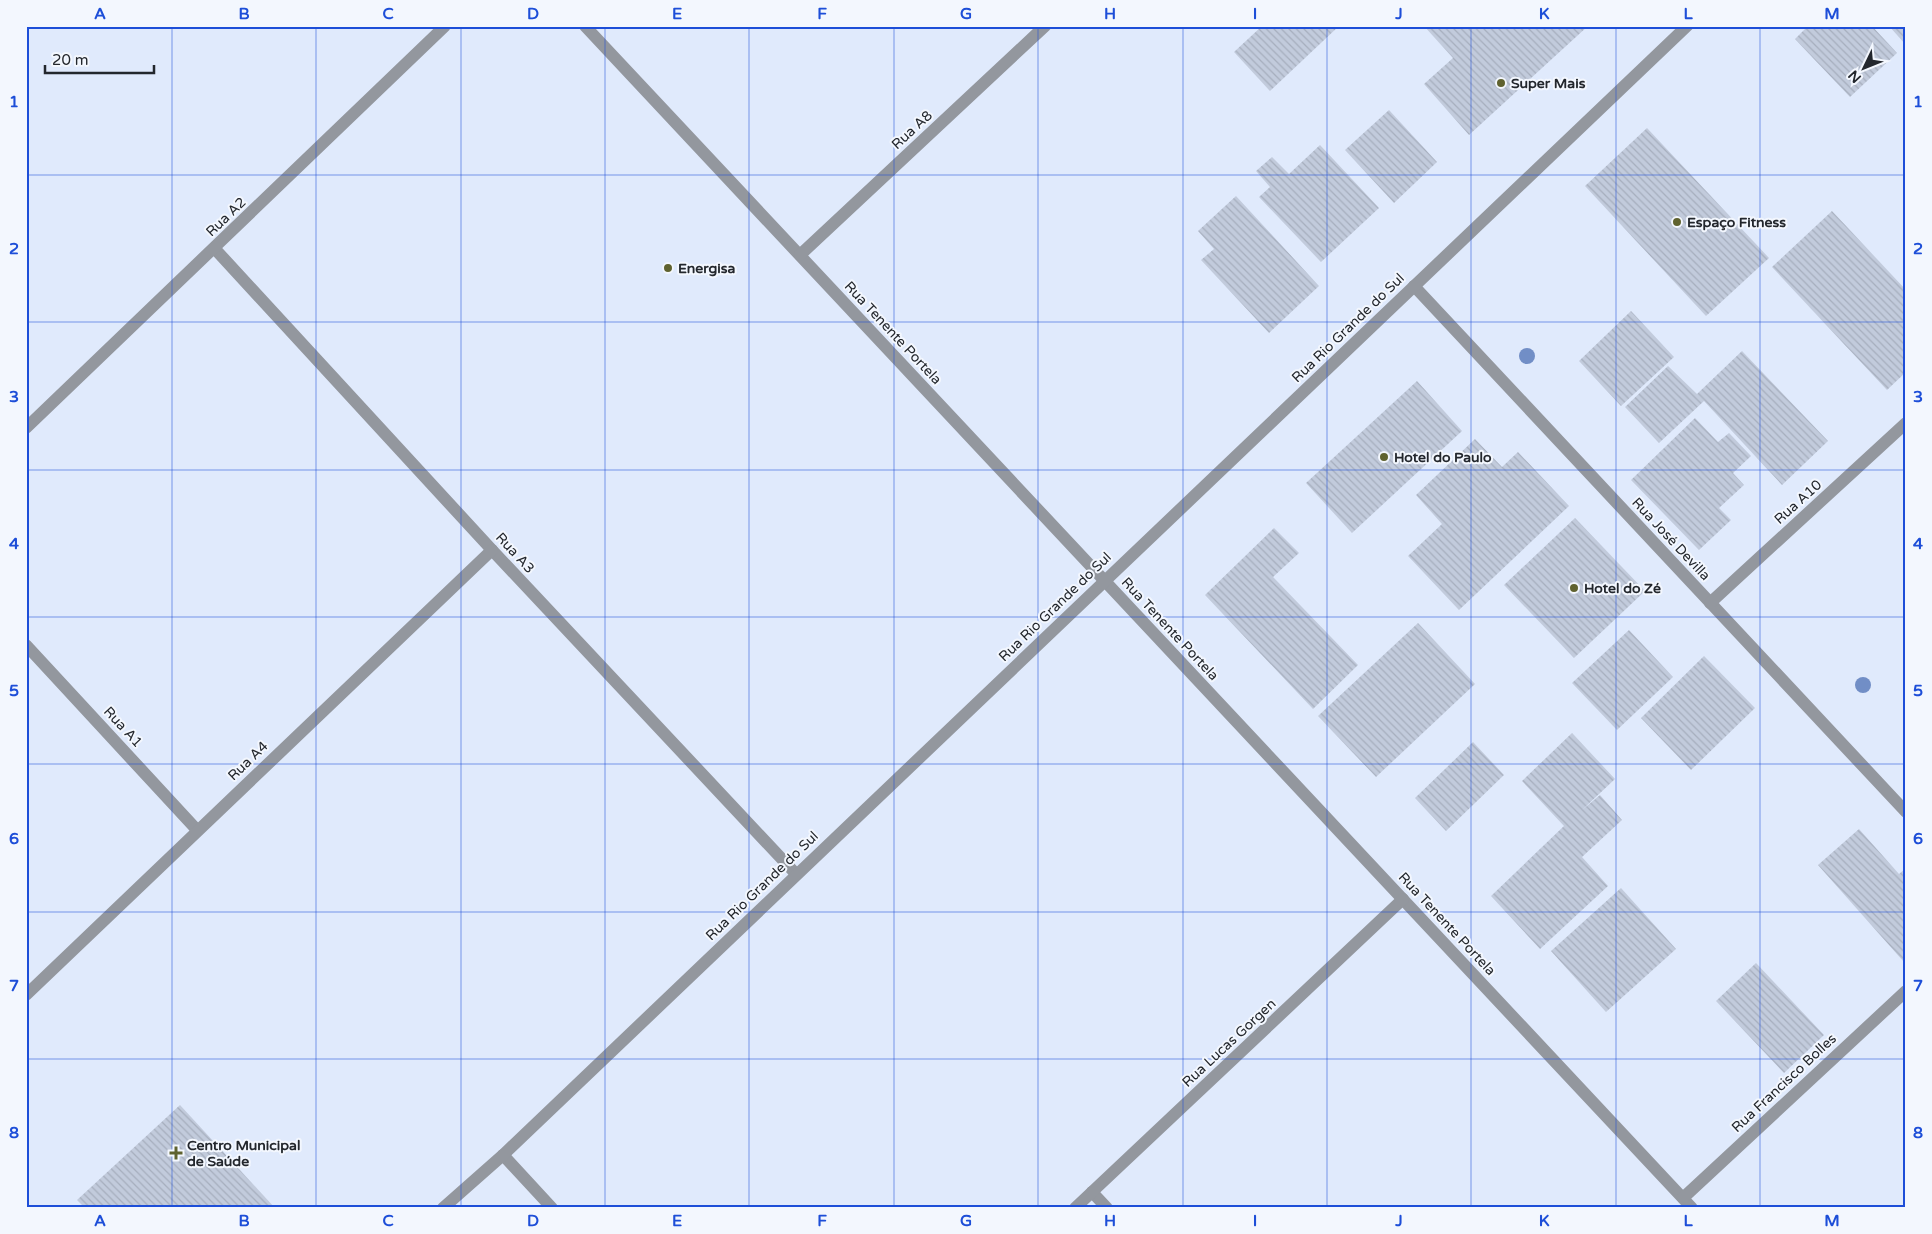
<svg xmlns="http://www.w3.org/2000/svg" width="1932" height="1234" font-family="'Varela Round',sans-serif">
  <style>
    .building { fill: url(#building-back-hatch) }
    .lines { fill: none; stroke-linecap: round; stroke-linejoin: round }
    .minor { stroke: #93979e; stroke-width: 12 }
    .tertiary { stroke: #93979e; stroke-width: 12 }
    .tree { fill: #718ec6 }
    .grid { fill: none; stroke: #1d4ed8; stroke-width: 1; stroke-opacity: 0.55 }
    .poi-dot { fill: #5f622f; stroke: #f3f7fe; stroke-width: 2 }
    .labels { text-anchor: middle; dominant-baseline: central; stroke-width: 4; stroke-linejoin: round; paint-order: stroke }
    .poi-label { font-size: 14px; font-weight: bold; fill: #23272d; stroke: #f3f7fe; text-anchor: start }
    .street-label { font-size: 14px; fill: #23272d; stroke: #f3f7fe }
    .neatline { fill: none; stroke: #1d4ed8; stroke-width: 2 }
    .grid-label { font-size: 16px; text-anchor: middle; font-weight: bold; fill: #1d4ed8 }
  </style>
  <defs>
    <pattern id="building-back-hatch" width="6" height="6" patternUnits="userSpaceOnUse" patternTransform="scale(1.25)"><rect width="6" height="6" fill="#c2cbdc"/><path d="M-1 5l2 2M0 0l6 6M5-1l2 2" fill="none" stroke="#a6aebd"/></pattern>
  </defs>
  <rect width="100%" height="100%" fill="#e0eafc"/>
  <!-- building -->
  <g class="building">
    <polygon points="1262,26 1339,26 1270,91 1234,52"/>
    <polygon points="1424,26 1588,26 1469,135 1424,84 1453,58"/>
    <polygon points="1808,26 1872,26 1897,53 1850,97 1795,39"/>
    <polygon points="1889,26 1906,26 1906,45"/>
    <polygon points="1389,110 1437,162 1394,203 1345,150"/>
    <polygon points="1647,128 1769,258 1706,316 1585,186"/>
    <polygon points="1320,145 1379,208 1321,262 1259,197 1270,187 1256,171 1272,157 1289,174"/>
    <polygon points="1236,196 1319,286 1269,333 1201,260 1214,249 1198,231"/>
    <polygon points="1832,211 1906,290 1906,372 1887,390 1772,267"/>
    <polygon points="1631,311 1674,357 1621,406 1579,361"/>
    <polygon points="1742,351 1828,441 1782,485 1704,401 1659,443 1625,407 1668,366 1697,394"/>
    <polygon points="1417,381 1462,431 1352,533 1306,483"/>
    <polygon points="1695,418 1718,442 1729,433 1751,456 1733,473 1744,485 1719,508 1731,520 1699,550 1631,480"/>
    <polygon points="1475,439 1502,467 1518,452 1569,506 1459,610 1408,556 1442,524 1416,495"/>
    <polygon points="1575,518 1645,591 1574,658 1504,585"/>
    <polygon points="1274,528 1299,553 1273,577 1358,665 1313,709 1205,595"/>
    <polygon points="1418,623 1475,684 1376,777 1318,716"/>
    <polygon points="1629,630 1673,677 1617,730 1572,683"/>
    <polygon points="1704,656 1755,708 1691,770 1641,718"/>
    <polygon points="1572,733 1615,779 1582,810 1600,795 1622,820 1582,857 1608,886 1540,949 1491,896 1564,826 1522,781"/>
    <polygon points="1473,742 1504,775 1446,831 1415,798"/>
    <polygon points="1859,829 1899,874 1906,868 1904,962 1818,865"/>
    <polygon points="1621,888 1676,949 1606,1012 1551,951"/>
    <polygon points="1756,963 1824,1035 1784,1073 1716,1001"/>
    <polygon points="180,1105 275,1208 85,1208 77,1200"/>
  </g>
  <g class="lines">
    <!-- minor -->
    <g class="minor">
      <polyline points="585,26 1692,1208"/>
      <polyline points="215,249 492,550 796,874"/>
      <polyline points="800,255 1045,26"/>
      <polyline points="1414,286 1906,812"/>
      <polyline points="26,428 445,26"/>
      <polyline points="1710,603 1906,423"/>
      <polyline points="26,645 197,830"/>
      <polyline points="26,995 492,550"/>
      <polyline points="503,1155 552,1208"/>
      <polyline points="1092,1192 1107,1208"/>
      <polyline points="1683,1198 1906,991"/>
      <polyline points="1075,1208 1403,899"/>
    </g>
    <!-- tertiary -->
    <polyline class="tertiary" points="443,1208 503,1155 1687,26"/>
  </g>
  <!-- trees -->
  <g class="tree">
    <circle cx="1527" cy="356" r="8"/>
    <circle cx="1863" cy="685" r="8"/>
  </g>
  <!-- grid -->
  <path class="grid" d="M172,26V1208M316,26V1208M461,26V1208M605,26V1208M749,26V1208M894,26V1208M1038,26V1208M1183,26V1208M1327,26V1208M1471,26V1208M1616,26V1208M1760,26V1208M26,175H1906M26,322H1906M26,470H1906M26,617H1906M26,764H1906M26,912H1906M26,1059H1906"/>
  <!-- markers -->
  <g class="poi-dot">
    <circle cx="1501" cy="83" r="5"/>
    <circle cx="1677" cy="222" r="5"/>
    <circle cx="668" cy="268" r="5"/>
    <circle cx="1384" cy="457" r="5"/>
    <circle cx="1574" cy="588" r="5"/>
    <path d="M173.5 1145.5h5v5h5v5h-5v5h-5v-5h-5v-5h5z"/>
  </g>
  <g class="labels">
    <!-- poi labels -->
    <g class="poi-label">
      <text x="1511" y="83">Super Mais</text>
      <text x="1687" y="222">Espaço Fitness</text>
      <text x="678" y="268">Energisa</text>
      <text x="1394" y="457">Hotel do Paulo</text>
      <text x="1584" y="588">Hotel do Zé</text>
      <text x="187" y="1145">Centro Municipal<tspan x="187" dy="16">de Saúde</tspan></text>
    </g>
    <!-- street labels -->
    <g class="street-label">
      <text transform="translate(912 130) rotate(-43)">Rua A8</text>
      <text transform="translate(226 217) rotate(-44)">Rua A2</text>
      <text transform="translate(1348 328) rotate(-44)">Rua Rio Grande do Sul</text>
      <text transform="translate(893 333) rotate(47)">Rua Tenente Portela</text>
      <text transform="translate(1798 502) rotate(-42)">Rua A10</text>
      <text transform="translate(1671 539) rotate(47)">Rua José Devilla</text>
      <text transform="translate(515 553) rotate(47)">Rua A3</text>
      <text transform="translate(1055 607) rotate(-44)">Rua Rio Grande do Sul</text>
      <text transform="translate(1170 629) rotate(47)">Rua Tenente Portela</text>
      <text transform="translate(123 727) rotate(47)">Rua A1</text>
      <text transform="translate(248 761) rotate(-44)">Rua A4</text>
      <text transform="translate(762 886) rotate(-44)">Rua Rio Grande do Sul</text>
      <text transform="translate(1447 924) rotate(47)">Rua Tenente Portela</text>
      <text transform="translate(1229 1043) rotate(-43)">Rua Lucas Gorgen</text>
      <text transform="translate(1784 1083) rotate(-43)">Rua Francisco Bolles</text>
    </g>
  </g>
  <!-- border -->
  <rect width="1932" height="1234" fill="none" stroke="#f3f7fe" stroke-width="55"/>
  <!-- north arrow -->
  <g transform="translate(1864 68) rotate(227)" stroke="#f3f7fe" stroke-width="4" paint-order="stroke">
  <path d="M0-4L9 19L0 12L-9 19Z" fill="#23272d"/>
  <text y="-8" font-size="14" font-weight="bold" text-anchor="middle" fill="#23272d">N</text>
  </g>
  <!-- scale -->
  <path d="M45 65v8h109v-8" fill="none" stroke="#23272d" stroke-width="2.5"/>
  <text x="52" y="65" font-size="15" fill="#23272d" stroke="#f3f7fe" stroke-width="4" paint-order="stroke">20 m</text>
  <rect x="28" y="28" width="1876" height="1178" class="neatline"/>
  <g class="grid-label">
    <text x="100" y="19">A</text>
    <text x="244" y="19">B</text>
    <text x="388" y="19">C</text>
    <text x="533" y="19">D</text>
    <text x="677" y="19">E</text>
    <text x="822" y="19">F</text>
    <text x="966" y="19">G</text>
    <text x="1110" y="19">H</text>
    <text x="1255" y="19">I</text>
    <text x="1399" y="19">J</text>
    <text x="1544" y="19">K</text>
    <text x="1688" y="19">L</text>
    <text x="1832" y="19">M</text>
    <text x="14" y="107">1</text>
    <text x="1918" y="107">1</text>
    <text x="14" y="254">2</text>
    <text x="1918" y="254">2</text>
    <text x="14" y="402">3</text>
    <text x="1918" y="402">3</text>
    <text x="14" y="549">4</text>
    <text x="1918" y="549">4</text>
    <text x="14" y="696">5</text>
    <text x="1918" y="696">5</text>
    <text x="14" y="844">6</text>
    <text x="1918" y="844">6</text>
    <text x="14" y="991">7</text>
    <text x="1918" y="991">7</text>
    <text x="14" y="1138">8</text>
    <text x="1918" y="1138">8</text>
    <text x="100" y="1226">A</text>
    <text x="244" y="1226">B</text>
    <text x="388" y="1226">C</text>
    <text x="533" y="1226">D</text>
    <text x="677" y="1226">E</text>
    <text x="822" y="1226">F</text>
    <text x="966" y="1226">G</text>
    <text x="1110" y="1226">H</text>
    <text x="1255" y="1226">I</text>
    <text x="1399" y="1226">J</text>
    <text x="1544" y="1226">K</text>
    <text x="1688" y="1226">L</text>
    <text x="1832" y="1226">M</text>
  </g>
</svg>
